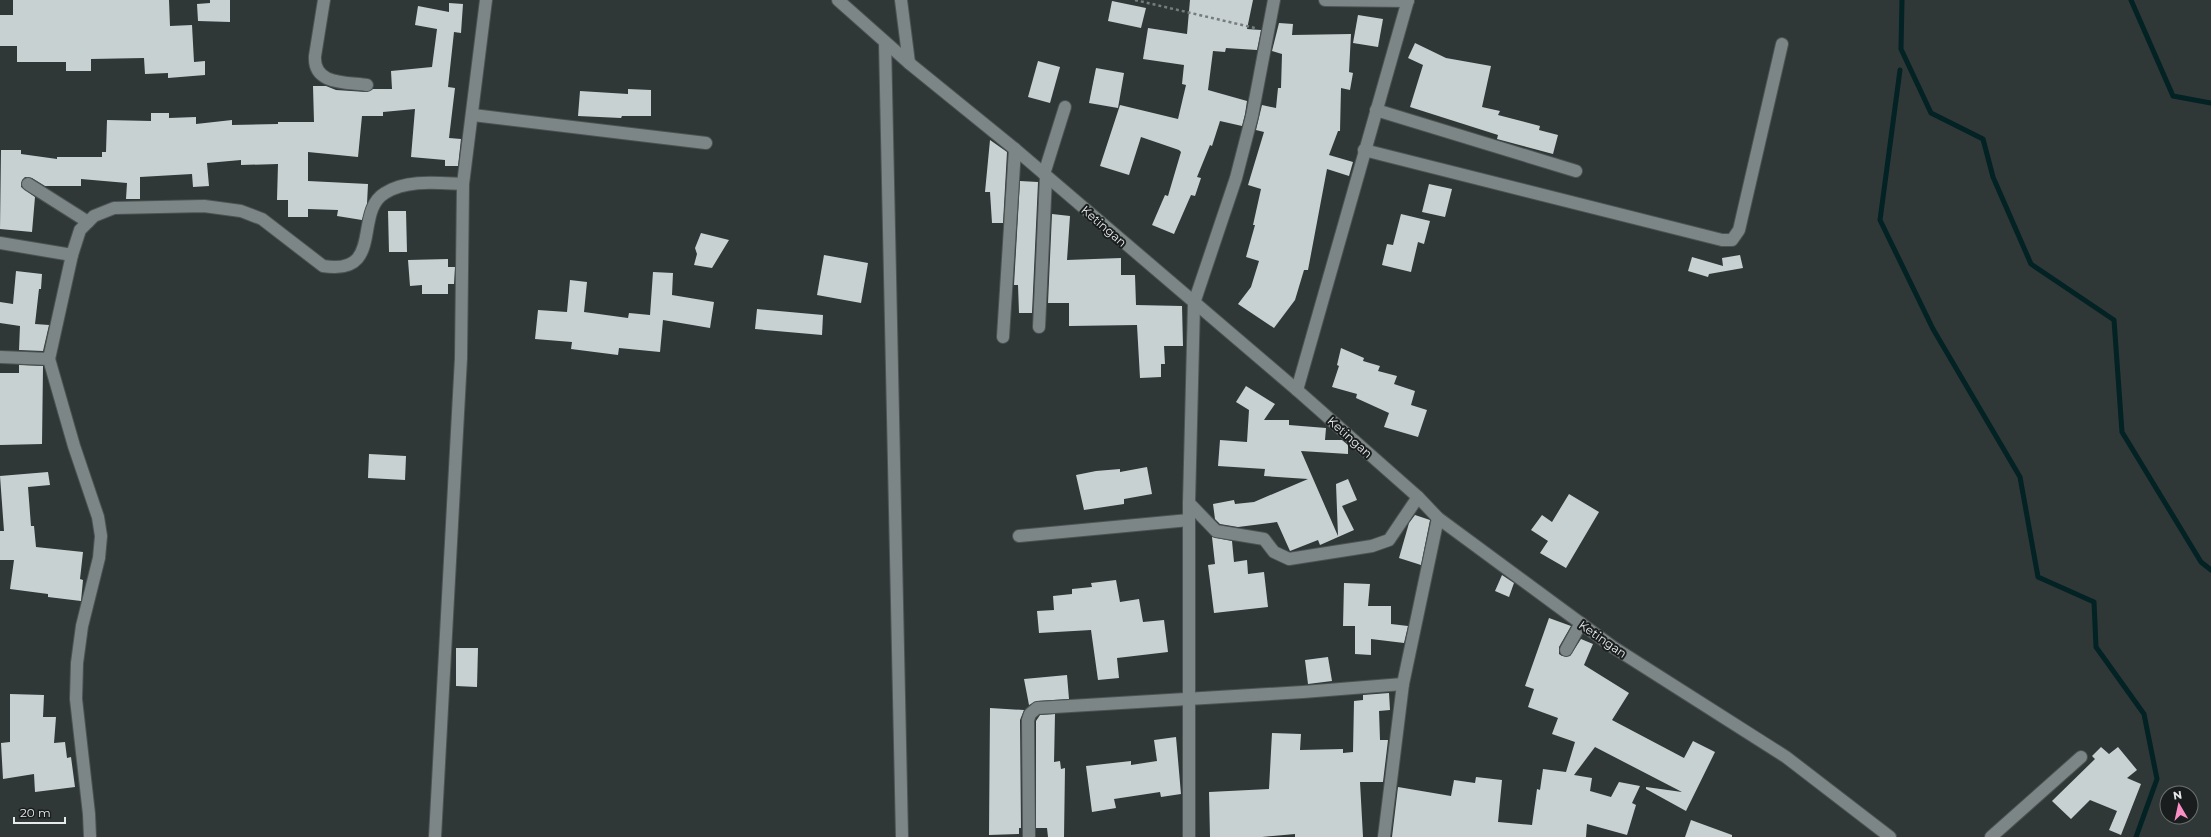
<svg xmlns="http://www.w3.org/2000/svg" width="2211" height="837" font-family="Montserrat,sans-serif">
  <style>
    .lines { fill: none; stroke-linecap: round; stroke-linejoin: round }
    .stream { stroke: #022224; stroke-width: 5 }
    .building { fill: #c8d1d2 }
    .minor-casing { stroke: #4d5353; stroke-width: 14 }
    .path { stroke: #767c7c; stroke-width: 2.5; stroke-dasharray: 3 3; stroke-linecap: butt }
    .minor { stroke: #7d8686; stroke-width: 12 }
    .labels { text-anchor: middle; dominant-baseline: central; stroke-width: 4; stroke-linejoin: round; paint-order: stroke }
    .street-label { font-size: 12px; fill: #e6eaea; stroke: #1a1d1d }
  </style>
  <rect width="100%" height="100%" fill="#303737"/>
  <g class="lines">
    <!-- stream -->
    <g class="stream">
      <polyline points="1902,0 1901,49 1931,113 1983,139 1993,177 2031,264 2114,320 2122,432 2201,562 2211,570"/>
      <polyline points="2131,0 2173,96 2211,103"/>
      <polyline points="1900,70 1880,220 1933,329 2020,477 2038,577 2094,602 2096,647 2144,714 2157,779 2136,837"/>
    </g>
  </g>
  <!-- building -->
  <g class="building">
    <polygon points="13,0 169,0 170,26 192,25 194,62 205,61 205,75 168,78 168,73 145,74 144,58 91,59 91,71 66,71 66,62 17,62 17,46 0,46 0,15 13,15"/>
    <polygon points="210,0 230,0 230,22 198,21 197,4 210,3"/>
    <polygon points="1190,0 1253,0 1247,29 1261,30 1257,50 1226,48 1225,52 1213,51 1208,90 1247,101 1245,114 1242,126 1220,121 1212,146 1210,145 1197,177 1201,178 1195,196 1191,195 1174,234 1152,225 1165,195 1168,196 1181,152 1179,150 1141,137 1129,175 1100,166 1120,105 1178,119 1186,85 1182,84 1184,65 1143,59 1148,28 1187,34"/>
    <polygon points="1112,1 1146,8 1141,28 1108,21"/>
    <polygon points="449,3 463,4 461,33 454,32 448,87 455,88 449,138 461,139 458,166 445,166 445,160 411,157 415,109 383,112 383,116 362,116 358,157 308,152 308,181 368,184 367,204 362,220 337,216 338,210 308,209 308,217 288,217 288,200 277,200 278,164 241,165 241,160 207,163 209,186 193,187 192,174 140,177 140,199 126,199 127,183 81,179 81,186 45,186 32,178 25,177 22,180 21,187 35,197 32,232 0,229 1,150 21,150 21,154 57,159 57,157 102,157 102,152 106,152 107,120 151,121 151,113 169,113 169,118 196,117 196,124 232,120 232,125 278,124 278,122 314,122 313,86 326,86 336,90 366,92 373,89 392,89 391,71 432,67 437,29 415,25 418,6 449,12"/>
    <polygon points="1358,15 1383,19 1378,47 1353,43"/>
    <polygon points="1279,23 1293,24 1292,35 1351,34 1349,72 1353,73 1350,90 1341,88 1340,131 1338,131 1329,155 1353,162 1349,176 1327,169 1308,270 1304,270 1295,300 1274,328 1238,304 1251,287 1259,261 1246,257 1255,225 1253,225 1261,189 1248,185 1264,132 1256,130 1262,105 1276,108 1278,88 1281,88 1282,54 1272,51"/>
    <polygon points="1415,43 1446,58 1491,66 1482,107 1500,111 1498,115 1540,126 1539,130 1558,135 1553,154 1497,139 1498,135 1410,107 1423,65 1408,58"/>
    <polygon points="1038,61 1060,67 1050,103 1028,97"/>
    <polygon points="1096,68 1124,73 1118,108 1089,103"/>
    <polygon points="628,89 651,90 651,116 622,116 621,118 578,116 580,91 628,94"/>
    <polygon points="990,140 1007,152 1003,223 992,223 990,192 985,192"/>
    <polygon points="1020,181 1038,182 1032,313 1019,313 1018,285 1014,285"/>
    <polygon points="1429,184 1452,189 1445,217 1422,212"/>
    <polygon points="388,211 406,211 407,252 389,252"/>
    <polygon points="1052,214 1070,216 1067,260 1121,258 1121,275 1135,275 1136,305 1182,306 1183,346 1164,346 1165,364 1161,364 1161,377 1140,378 1137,325 1069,326 1069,303 1048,303"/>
    <polygon points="1401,214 1430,221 1424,244 1418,242 1411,272 1382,265 1387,244 1393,245"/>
    <polygon points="701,233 729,240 712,268 694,265 697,254 695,248"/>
    <polygon points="824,255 868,263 861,303 817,295"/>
    <polygon points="1740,255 1743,268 1709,274 1708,277 1688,271 1692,257 1723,266 1722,258"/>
    <polygon points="448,259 448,267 455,267 454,284 448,284 448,294 422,294 422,285 410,286 408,260"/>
    <polygon points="16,271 42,274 41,289 39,289 35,324 49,325 43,351 19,350 20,326 0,323 0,302 13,304"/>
    <polygon points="653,272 673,273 672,295 714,302 710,328 663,320 660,352 619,348 618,355 571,349 572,342 535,339 538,310 567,312 570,280 587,282 584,312 628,318 629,313 650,315"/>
    <polygon points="757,309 823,315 822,335 755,329"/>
    <polygon points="1341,348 1364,358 1363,361 1380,366 1378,371 1397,376 1394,384 1415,391 1411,405 1427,410 1418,437 1384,427 1389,413 1356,398 1357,394 1332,387 1339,366 1337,365"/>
    <polygon points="19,365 43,366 42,444 0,445 0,373 19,373"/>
    <polygon points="1246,386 1275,404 1264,420 1289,420 1289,425 1326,428 1325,440 1342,440 1348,445 1348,454 1301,451 1338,536 1336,484 1348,479 1357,500 1342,506 1354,530 1320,545 1318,540 1290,551 1277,522 1238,527 1220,524 1215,519 1213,504 1234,500 1235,504 1254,502 1308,479 1264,476 1265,469 1218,466 1220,440 1247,442 1249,410 1236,402"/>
    <polygon points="369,454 406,456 405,480 368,478"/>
    <polygon points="1147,467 1152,494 1124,499 1124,504 1084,510 1076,475 1096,471 1120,469 1120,472"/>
    <polygon points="48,472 50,485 28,487 31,526 34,526 36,547 83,552 80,579 83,580 81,601 48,597 48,594 10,589 14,560 0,560 0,531 4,531 0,476"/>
    <polygon points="1569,494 1599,512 1566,568 1540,553 1548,541 1531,530 1542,515 1552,522"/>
    <polygon points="1415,515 1430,520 1421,565 1399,558 1409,523"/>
    <polygon points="1212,537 1232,541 1234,562 1247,560 1248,574 1264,572 1268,607 1214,613 1208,565 1215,564"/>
    <polygon points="1502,575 1514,583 1509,597 1495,591"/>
    <polygon points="1116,580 1120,602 1139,599 1143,622 1164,620 1168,652 1117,658 1119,678 1098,680 1091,630 1039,633 1037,611 1054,610 1053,596 1072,594 1072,589 1092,587 1091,583"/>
    <polygon points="1344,583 1370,584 1368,606 1391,606 1391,624 1408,626 1404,643 1371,639 1371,655 1355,654 1355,626 1343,626"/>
    <polygon points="1549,618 1571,626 1559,647 1559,654 1562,656 1570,656 1581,639 1593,644 1584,665 1629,693 1612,720 1684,758 1693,741 1715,752 1686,811 1646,789 1646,787 1682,792 1595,747 1574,775 1592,778 1590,791 1611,797 1619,782 1640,786 1632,803 1636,805 1627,835 1587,824 1586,837 1392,837 1398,787 1451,796 1454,780 1475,783 1476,777 1502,780 1498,822 1532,825 1537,789 1540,790 1543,769 1566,772 1575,742 1552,734 1558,718 1528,707 1534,689 1525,686"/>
    <polygon points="456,648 478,648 477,687 456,686"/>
    <polygon points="1328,657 1332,681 1308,684 1305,660"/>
    <polygon points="1067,675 1069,699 1037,701 1029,705 1024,679"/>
    <polygon points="1389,693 1390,710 1379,711 1380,740 1388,740 1383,782 1360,782 1363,837 1295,837 1295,834 1262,837 1210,837 1209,792 1269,789 1272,733 1301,734 1300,750 1343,749 1343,753 1353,752 1354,701 1363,700 1363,695"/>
    <polygon points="10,694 44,695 43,717 56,717 54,743 65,742 67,758 71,757 75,787 35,792 34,774 3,779 1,743 10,742"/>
    <polygon points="990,708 1024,710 1020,720 1021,828 1019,828 1019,834 989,835"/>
    <polygon points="1055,714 1054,762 1060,761 1061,769 1065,768 1064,837 1048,837 1047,828 1036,828 1036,721 1040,715"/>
    <polygon points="1176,737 1181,794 1161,797 1160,792 1114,799 1116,808 1092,812 1086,766 1131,761 1131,765 1157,761 1154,740"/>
    <polygon points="2101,747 2109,754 2118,747 2137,770 2127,778 2141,784 2121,835 2109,830 2117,811 2090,800 2071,819 2052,801 2095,759 2092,756"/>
    <polygon points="1691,820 1732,835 1732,837 1685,837"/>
  </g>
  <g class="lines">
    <defs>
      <g id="minor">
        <path d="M324,0L315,56C313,85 346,82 367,85"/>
        <polyline points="838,0 909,63 1015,149 1297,390 1418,497 1438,518 1613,647 1786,757 1890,837"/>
        <polyline points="901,0 909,63"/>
        <polyline points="1325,0 1408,1"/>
        <polyline points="885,42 902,837"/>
        <polyline points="1376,110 1576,171"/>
        <polyline points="473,115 706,143"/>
        <polyline points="1364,150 1722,240 1732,240 1739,230 1782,44"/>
        <polyline points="1044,174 1065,107"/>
        <polyline points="28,184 88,222"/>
        <polyline points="0,243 72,255"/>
        <polyline points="1039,327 1046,177"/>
        <polyline points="1003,337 1015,149"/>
        <path d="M0,357L49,359L72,255L80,230L94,216L114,208L204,206L241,211L262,219L323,266C385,276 353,212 385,193C407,179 438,183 463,184"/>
        <polyline points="49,359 74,446 98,517 101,536 99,558 82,626 77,663 76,699 89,814 90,837"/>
        <polyline points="1297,390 1408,0"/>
        <polyline points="1189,503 1216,531 1264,539 1274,552 1289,559 1372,546 1389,540 1418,497"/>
        <polyline points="1019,536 1189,520"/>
        <polyline points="1566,650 1581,623"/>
        <polyline points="435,837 461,358 463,184 486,0"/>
        <polyline points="1029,837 1028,720 1030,714 1037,708 1303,692 1403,684"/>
        <polyline points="1189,837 1189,503 1194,303 1236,178 1252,116 1274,0"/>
        <polyline points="1384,837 1403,684 1438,518"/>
        <polyline points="1991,837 2081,757"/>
      </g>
    </defs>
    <!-- minor casing -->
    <use href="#minor" class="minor-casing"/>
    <!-- path -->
    <polyline class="path" points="1135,0 1255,28"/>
    <!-- minor -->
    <use href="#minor" class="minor"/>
  </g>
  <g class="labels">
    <!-- street labels -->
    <g class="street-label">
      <text transform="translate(1104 226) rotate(41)">Ketingan</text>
      <text transform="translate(1350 437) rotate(42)">Ketingan</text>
      <text transform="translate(1603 639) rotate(35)">Ketingan</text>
    </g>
  </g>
  <!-- north arrow -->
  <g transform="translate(2179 805) rotate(351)"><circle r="19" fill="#1a1d1d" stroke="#6c6f6f"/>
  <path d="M0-3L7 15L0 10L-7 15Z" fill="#fa8fc6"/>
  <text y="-6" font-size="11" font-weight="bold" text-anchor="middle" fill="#e6eaea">N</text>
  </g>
  <!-- scale -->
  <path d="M14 817v6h51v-6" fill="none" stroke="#e6eaea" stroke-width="2"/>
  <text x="20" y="817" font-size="12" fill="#e6eaea" stroke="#1a1d1d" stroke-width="3" paint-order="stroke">20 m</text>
</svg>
